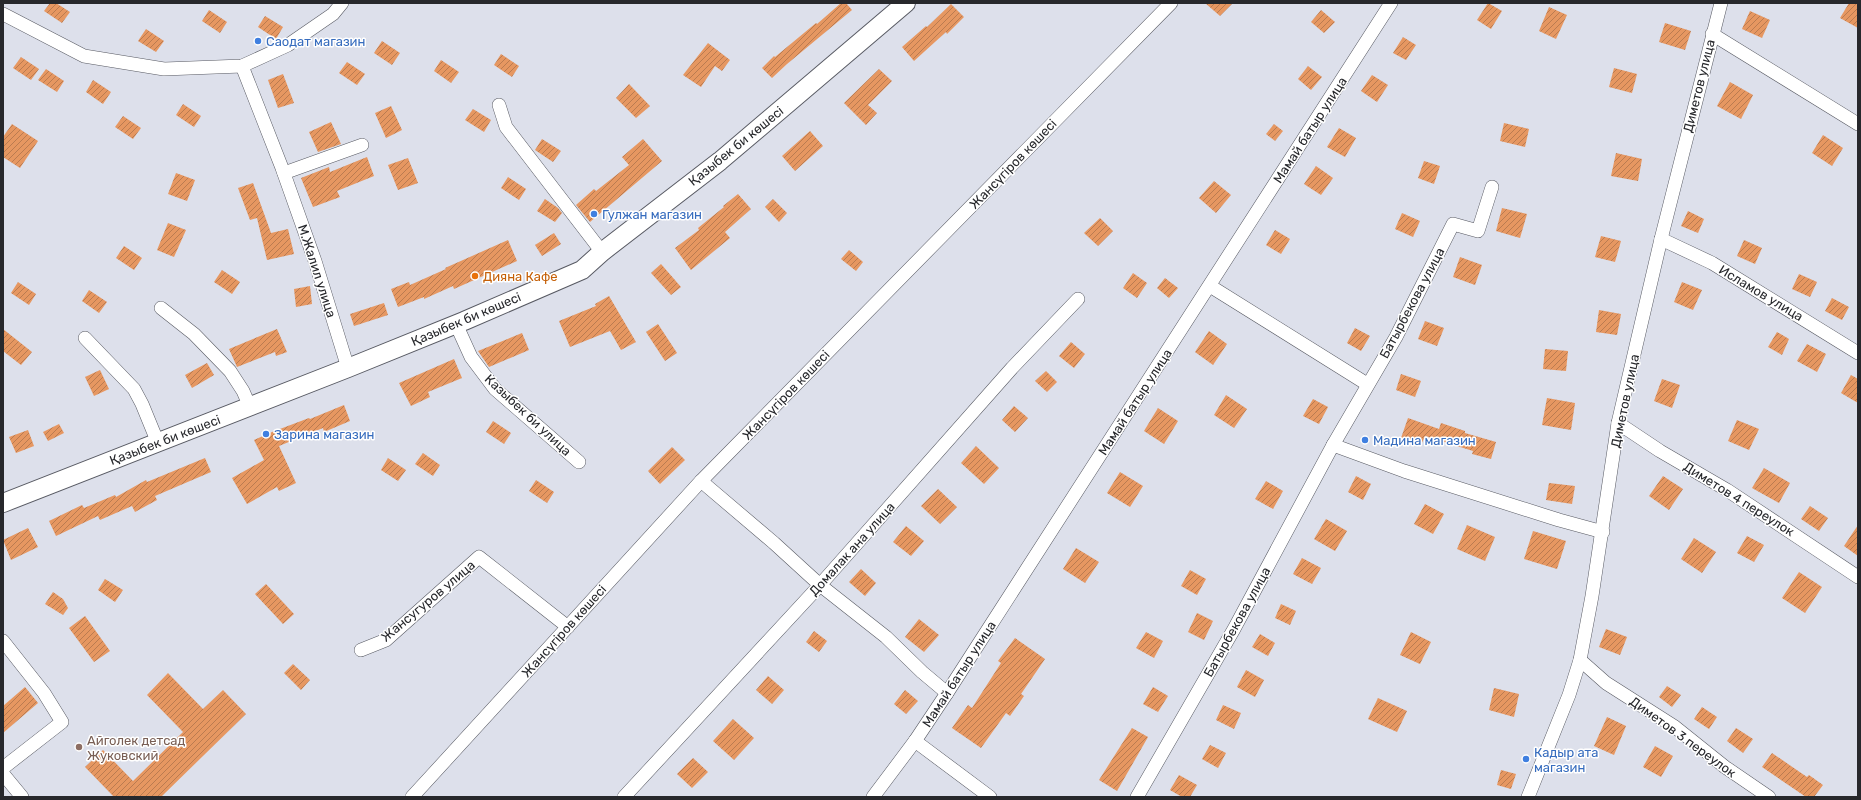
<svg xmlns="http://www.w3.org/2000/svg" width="1861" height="800" font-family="Rubik,sans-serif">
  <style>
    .building { fill: url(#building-hatch) }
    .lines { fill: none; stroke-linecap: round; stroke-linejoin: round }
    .minor-casing { stroke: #585a63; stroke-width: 14 }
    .secondary-casing { stroke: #585a63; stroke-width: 20 }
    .minor { stroke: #fff; stroke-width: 13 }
    .secondary { stroke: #fff; stroke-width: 18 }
    .shop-dot { fill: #3f7fe0; stroke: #fff; stroke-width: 1.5 }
    .food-dot { fill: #e8710a; stroke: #fff; stroke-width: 1.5 }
    .education-dot { fill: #8d6e63; stroke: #fff; stroke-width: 1.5 }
    .labels { text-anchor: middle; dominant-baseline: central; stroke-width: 3; stroke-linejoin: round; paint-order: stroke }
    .shop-label { font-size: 13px; fill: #366cbe; stroke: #fff; text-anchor: start }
    .street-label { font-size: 13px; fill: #27282c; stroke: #fff }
    .food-label { font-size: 13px; fill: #c56008; stroke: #fff; text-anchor: start }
    .education-label { font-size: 13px; fill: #785e54; stroke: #fff; text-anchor: start }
  </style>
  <defs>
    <pattern id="building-hatch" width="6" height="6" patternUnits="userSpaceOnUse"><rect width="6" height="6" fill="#e69761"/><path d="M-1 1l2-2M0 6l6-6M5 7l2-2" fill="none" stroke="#ba7b50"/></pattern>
  </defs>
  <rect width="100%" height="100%" fill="#dde0eb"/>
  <!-- building -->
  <g class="building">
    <polygon points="50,3 56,3 70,12 62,23 44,11"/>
    <polygon points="841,3 846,3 852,10 787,64 772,78 762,68 774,56 775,57 816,23 817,24"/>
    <polygon points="1205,3 1233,3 1220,16"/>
    <polygon points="1488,3 1502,11 1491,29 1477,20"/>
    <polygon points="1849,3 1858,3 1858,28 1840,18"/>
    <polygon points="951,4 964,17 947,34 946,32 914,61 902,47 926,26 927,27"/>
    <polygon points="1549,7 1567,15 1556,39 1539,31"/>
    <polygon points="209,10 227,22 220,33 202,21"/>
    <polygon points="1321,10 1335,22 1324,33 1311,22"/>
    <polygon points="1750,11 1770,20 1762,38 1742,29"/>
    <polygon points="265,16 283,27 276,39 258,27"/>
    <polygon points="1665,23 1691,31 1685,50 1659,42"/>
    <polygon points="146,29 164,41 156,52 138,41"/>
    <polygon points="1403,37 1416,45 1406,60 1393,53"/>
    <polygon points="382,41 400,53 392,65 374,53"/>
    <polygon points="708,43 730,60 722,71 715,66 701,87 683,75"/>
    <polygon points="501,54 519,66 512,77 494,65"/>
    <polygon points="21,57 39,69 31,80 13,68"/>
    <polygon points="441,60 459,72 451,83 434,71"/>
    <polygon points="347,62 365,74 357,85 339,73"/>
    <polygon points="1308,66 1322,77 1311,90 1298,79"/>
    <polygon points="1614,68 1637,74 1632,93 1609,87"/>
    <polygon points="46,69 64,81 57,92 38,80"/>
    <polygon points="879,69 892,81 868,105 877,113 866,125 844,103"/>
    <polygon points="283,74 294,103 278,108 268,80"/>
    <polygon points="1372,75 1388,85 1377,102 1361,91"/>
    <polygon points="93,80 111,92 103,104 86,92"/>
    <polygon points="1730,82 1753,95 1741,119 1717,106"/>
    <polygon points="629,84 650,106 636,118 616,98"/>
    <polygon points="183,104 201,116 194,127 176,115"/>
    <polygon points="391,106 402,130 386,138 375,113"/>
    <polygon points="473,109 491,120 484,132 465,120"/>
    <polygon points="123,116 141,128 133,139 115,127"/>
    <polygon points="331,122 341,144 318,152 309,132"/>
    <polygon points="1504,123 1529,129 1525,147 1500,141"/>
    <polygon points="12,124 38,141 20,168 3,157 3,137"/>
    <polygon points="1274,124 1283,131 1275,141 1266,134"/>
    <polygon points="1339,128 1356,138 1345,157 1327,147"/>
    <polygon points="810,131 823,146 795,171 782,156"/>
    <polygon points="1823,135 1843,148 1832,166 1812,153"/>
    <polygon points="542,139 561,151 553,162 535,150"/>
    <polygon points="643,139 662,161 590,222 576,205 594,189 596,191 629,165 622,157"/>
    <polygon points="1616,153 1642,159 1638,181 1611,176"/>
    <polygon points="367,157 374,176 337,191 340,197 313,207 301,178 329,167 330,172"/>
    <polygon points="408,158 418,183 398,190 388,165"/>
    <polygon points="1424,161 1440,166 1434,184 1418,178"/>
    <polygon points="1316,166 1333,178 1321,195 1304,184"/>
    <polygon points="176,173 195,180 187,201 168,194"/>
    <polygon points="508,177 526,189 519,200 501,188"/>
    <polygon points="1214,181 1231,195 1216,213 1199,198"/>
    <polygon points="253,183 271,233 288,229 294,254 267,260 257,218 250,220 238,188"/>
    <polygon points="738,194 751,209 725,232 730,238 691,270 675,248 699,230 698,228 724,207 723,206"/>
    <polygon points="545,199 558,208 562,213 555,222 537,211"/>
    <polygon points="773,199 787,213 779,222 765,207"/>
    <polygon points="1502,208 1527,214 1520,238 1496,231"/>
    <polygon points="1688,211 1704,219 1698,233 1681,226"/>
    <polygon points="1402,213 1420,221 1413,237 1395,229"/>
    <polygon points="1100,218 1113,231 1098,246 1084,233"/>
    <polygon points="168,223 186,230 174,257 157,250"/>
    <polygon points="1275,230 1290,239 1281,254 1266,245"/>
    <polygon points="554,233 561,244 542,256 535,245"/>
    <polygon points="1601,236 1621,241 1615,262 1595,257"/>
    <polygon points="508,240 517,261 454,289 453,286 424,299 424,297 398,307 391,289 409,282 410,285 446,269 445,268"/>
    <polygon points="1744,240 1762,248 1755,264 1737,256"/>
    <polygon points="124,246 142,258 134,270 116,258"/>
    <polygon points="849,250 863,262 856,271 841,259"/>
    <polygon points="1460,257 1482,265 1475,285 1453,277"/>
    <polygon points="661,264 681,287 671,295 651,273"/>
    <polygon points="222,270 240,282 232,294 214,282"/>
    <polygon points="1133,273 1147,283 1137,298 1123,288"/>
    <polygon points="1799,274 1817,282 1810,297 1792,289"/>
    <polygon points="1165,278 1178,288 1169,298 1157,288"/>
    <polygon points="18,282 36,294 29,305 11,293"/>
    <polygon points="1682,282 1702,290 1693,310 1674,302"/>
    <polygon points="310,286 312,304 296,307 294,289"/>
    <polygon points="89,290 107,302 99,313 82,301"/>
    <polygon points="609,296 636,342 621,350 610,331 570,347 559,321 596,306 595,304"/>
    <polygon points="1832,298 1849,307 1842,320 1825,311"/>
    <polygon points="384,303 388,315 354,326 350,314"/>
    <polygon points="1599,310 1621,314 1617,335 1596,332"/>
    <polygon points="1425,321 1444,328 1437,346 1418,339"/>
    <polygon points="658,324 677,353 665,361 646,332"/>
    <polygon points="1355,328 1370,336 1361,351 1347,343"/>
    <polygon points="3,329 32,352 21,365 3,351"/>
    <polygon points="277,329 287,352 276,356 275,352 237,367 229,349"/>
    <polygon points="1209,331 1227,344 1213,365 1195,352"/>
    <polygon points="1777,332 1789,339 1782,355 1768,347"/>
    <polygon points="522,333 529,350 489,367 478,351"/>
    <polygon points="1071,342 1085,354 1074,368 1059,356"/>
    <polygon points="1807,344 1826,354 1817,372 1797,361"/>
    <polygon points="1545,349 1568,351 1566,371 1543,369"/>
    <polygon points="454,359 462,378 428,392 430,397 411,406 399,383"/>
    <polygon points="207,363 214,375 192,388 185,375"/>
    <polygon points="100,370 109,389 94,396 85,377"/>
    <polygon points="1046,371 1057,382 1047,392 1035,381"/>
    <polygon points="1401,374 1421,381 1415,397 1396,390"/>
    <polygon points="1851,375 1858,379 1858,403 1841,393"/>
    <polygon points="1662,379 1680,385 1672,408 1654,401"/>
    <polygon points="1226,395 1247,409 1234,428 1214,415"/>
    <polygon points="1547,398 1575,403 1571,430 1542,425"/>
    <polygon points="1313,399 1328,407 1319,424 1303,416"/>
    <polygon points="344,405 350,421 324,432 323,428 279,446 296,483 279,491 277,487 247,504 232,478 264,460 254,440 272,432 309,418 310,419"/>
    <polygon points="1014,406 1028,418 1015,432 1002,420"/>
    <polygon points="1158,408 1178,421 1164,444 1144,431"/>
    <polygon points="1408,418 1439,429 1441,423 1465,431 1465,433 1496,442 1491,459 1472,454 1473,451 1425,436 1421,445 1401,438"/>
    <polygon points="1737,420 1759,429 1749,450 1728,441"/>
    <polygon points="493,421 511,433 504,444 486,432"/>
    <polygon points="59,424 64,433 48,441 43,432"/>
    <polygon points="28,430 34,446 16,453 9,437"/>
    <polygon points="976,446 999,468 984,484 961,463"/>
    <polygon points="672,447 685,460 660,484 648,471"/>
    <polygon points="423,453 440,465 433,476 415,464"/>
    <polygon points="205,458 211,472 155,496 157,500 135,512 132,506 100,520 98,516 56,536 49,521 82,505 84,508 115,495 116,497 146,480 147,482"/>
    <polygon points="388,458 406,470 398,481 381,470"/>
    <polygon points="1764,468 1790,483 1779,503 1752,488"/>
    <polygon points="1120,472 1143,486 1130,507 1107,493"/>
    <polygon points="1356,476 1371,484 1363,500 1348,492"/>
    <polygon points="1663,476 1683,489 1669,510 1649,496"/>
    <polygon points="536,480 554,492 547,503 529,491"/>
    <polygon points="1266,481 1283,491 1273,509 1255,499"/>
    <polygon points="1549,483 1575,486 1572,504 1546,500"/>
    <polygon points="938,489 957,507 940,524 921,506"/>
    <polygon points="1425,504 1444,514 1433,534 1414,524"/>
    <polygon points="1810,506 1828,518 1819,531 1801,519"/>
    <polygon points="1326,519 1347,531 1335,551 1314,539"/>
    <polygon points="1467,525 1495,537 1485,561 1457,549"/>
    <polygon points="1858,525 1858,556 1844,546"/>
    <polygon points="906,526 924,541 911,556 893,542"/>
    <polygon points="28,528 38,547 11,560 3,540"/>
    <polygon points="1533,531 1566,541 1557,569 1524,559"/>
    <polygon points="1747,536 1764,545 1754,562 1737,553"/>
    <polygon points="1694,538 1716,552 1702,573 1681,559"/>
    <polygon points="1076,548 1099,562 1085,583 1063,569"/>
    <polygon points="1302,558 1321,568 1312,584 1293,574"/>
    <polygon points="861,569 876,583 865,596 849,582"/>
    <polygon points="1190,570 1206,579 1197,595 1181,586"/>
    <polygon points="1799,572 1822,587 1805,613 1782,598"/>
    <polygon points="105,579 123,590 115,602 98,590"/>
    <polygon points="266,584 294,614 283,624 255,594"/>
    <polygon points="53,592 63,599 68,608 63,615 45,604"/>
    <polygon points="1281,604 1296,611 1290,625 1275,618"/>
    <polygon points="1197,613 1213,621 1204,640 1188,632"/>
    <polygon points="85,616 110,651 94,662 69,628"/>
    <polygon points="919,619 939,635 924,652 905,637"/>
    <polygon points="1606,629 1627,637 1620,655 1599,647"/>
    <polygon points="814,631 827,641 819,652 806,642"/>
    <polygon points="1146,632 1163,641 1154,658 1136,648"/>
    <polygon points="1411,632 1431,642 1420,664 1400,655"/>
    <polygon points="1260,634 1275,643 1268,656 1252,647"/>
    <polygon points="1015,638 1045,659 1021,694 1024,696 1010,716 1006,713 981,748 952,728 968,705 972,708 1001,663 998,661"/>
    <polygon points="293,664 310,680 301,690 284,673"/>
    <polygon points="1246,670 1264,680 1255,697 1237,687"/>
    <polygon points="168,673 203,709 223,690 246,714 161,797 114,797 85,767 103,750 133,781 183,732 147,695"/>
    <polygon points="768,676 784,690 772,704 756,690"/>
    <polygon points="1667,686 1681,695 1672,707 1659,697"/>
    <polygon points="25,687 38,703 3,733 3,706"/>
    <polygon points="1153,687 1168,696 1158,712 1143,704"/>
    <polygon points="1494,688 1519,694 1514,717 1489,710"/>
    <polygon points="905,690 918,701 906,714 894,704"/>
    <polygon points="1378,698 1407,711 1397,732 1368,719"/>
    <polygon points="1223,705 1241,713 1234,729 1216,720"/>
    <polygon points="1702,707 1717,717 1709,729 1694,719"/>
    <polygon points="1607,717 1626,726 1614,755 1594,746"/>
    <polygon points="733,719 754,738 734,760 713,741"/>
    <polygon points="1132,728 1148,737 1117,791 1099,780"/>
    <polygon points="1736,728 1753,739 1743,753 1727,741"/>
    <polygon points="1210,745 1226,753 1218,768 1202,759"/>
    <polygon points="1655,746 1673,756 1661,777 1643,767"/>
    <polygon points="1772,753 1807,777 1809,775 1823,785 1814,797 1806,797 1762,767"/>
    <polygon points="693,758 708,772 692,788 677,774"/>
    <polygon points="1501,770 1516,774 1511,789 1497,785"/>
    <polygon points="1179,775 1197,785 1190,797 1182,797 1170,790"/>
  </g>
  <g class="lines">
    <defs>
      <g id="minor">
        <polyline points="3,14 84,56 164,69 242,66 288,45 333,14 342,3"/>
        <polyline points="1712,34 1858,124"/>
        <polyline points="242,66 282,168 315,261 348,368"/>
        <polyline points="499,105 506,127 602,252"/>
        <polyline points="284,173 362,145"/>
        <polyline points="1661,239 1712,263 1858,353"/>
        <polyline points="1210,286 1367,384"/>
        <polyline points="161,308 194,334 230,371 243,391 250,407"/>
        <polyline points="456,324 471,357 495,389 579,462"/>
        <polyline points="85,338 134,389 142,404 158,443"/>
        <polyline points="1618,423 1660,451 1727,490 1858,577"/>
        <polyline points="1333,445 1404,471 1559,520 1603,532"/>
        <polyline points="701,481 774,543 820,585 886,637 922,672 947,693"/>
        <polyline points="3,641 44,693 62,722 3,768"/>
        <polyline points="361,650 386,640 479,557 568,627"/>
        <polyline points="1580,660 1606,683 1675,727 1725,767 1769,797"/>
        <polyline points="915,741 990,797"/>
        <polyline points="3,774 22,797"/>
        <polyline points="412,797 701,481 1171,3"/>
        <polyline points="624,797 820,585 1012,368 1078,299"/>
        <polyline points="873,797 915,741 947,693 1391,3"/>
        <polyline points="1137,797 1234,629 1333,445 1396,337 1453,224 1478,231 1492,187"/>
        <polyline points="1528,797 1569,695 1580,660 1592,596 1618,423 1661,239 1721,3"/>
      </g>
      <polyline id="secondary" points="3,503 348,368 464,321 582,270 602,252 720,161 906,3"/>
    </defs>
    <!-- minor casing -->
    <use href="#minor" class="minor-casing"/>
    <!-- secondary casing -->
    <use href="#secondary" class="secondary-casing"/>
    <!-- minor -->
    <use href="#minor" class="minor"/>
    <!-- secondary -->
    <use href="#secondary" class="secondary"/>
  </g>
  <!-- markers -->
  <g class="shop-dot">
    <circle cx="258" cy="41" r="4"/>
    <circle cx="594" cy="214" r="4"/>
    <circle cx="266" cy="434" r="4"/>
    <circle cx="1365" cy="440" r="4"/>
    <circle cx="1526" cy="759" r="4"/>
  </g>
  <circle class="food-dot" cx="475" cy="276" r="4"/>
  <circle class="education-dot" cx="79" cy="747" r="4"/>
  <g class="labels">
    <!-- shop labels -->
    <g class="shop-label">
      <text x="266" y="41">Саодат магазин</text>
      <text x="602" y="214">Гулжан магазин</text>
      <text x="274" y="434">Зарина магазин</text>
      <text x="1373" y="440">Мадина магазин</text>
      <text x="1534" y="752">Кадыр ата<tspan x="1534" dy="15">магазин</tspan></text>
    </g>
    <!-- street labels -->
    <g class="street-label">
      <text transform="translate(1699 86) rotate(-76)">Диметов улица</text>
      <text transform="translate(1310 130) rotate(-57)">Мамай батыр улица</text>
      <text transform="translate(736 146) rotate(-39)">Қазыбек би көшесі</text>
      <text transform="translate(1013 164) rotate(-46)">Жансүгіров көшесі</text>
      <text transform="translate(317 271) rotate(72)">М.Жалил улица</text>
      <text transform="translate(1761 293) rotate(31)">Исламов улица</text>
      <text transform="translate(1412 303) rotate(-62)">Батырбекова улица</text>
      <text transform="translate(466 319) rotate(-23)">Қазыбек би көшесі</text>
      <text transform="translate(786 395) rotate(-46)">Жансүгіров көшесі</text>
      <text transform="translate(1625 401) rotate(-78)">Диметов улица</text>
      <text transform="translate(1135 402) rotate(-57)">Мамай батыр улица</text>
      <text transform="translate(528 415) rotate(43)">Казыбек би улица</text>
      <text transform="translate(165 440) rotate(-21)">Қазыбек би көшесі</text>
      <text transform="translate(1739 499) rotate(32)">Диметов 4 переулок</text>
      <text transform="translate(852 549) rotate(-48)">Домалак ана улица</text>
      <text transform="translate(428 601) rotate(-40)">Жансугуров улица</text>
      <text transform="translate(1237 622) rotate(-61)">Батырбекова улица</text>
      <text transform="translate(564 631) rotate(-48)">Жансүгіров көшесі</text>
      <text transform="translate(959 674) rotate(-57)">Мамай батыр улица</text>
      <text transform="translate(1683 737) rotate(36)">Диметов 3 переулок</text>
    </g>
    <!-- food labels -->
    <g class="food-label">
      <text x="483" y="276">Дияна Кафе</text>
    </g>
    <!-- education labels -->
    <g class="education-label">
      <text x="87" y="740">Айголек детсад<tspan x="87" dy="15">Жуковский</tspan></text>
    </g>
  </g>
  <!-- border -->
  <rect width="1861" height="800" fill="none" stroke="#27282c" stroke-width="8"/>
</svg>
